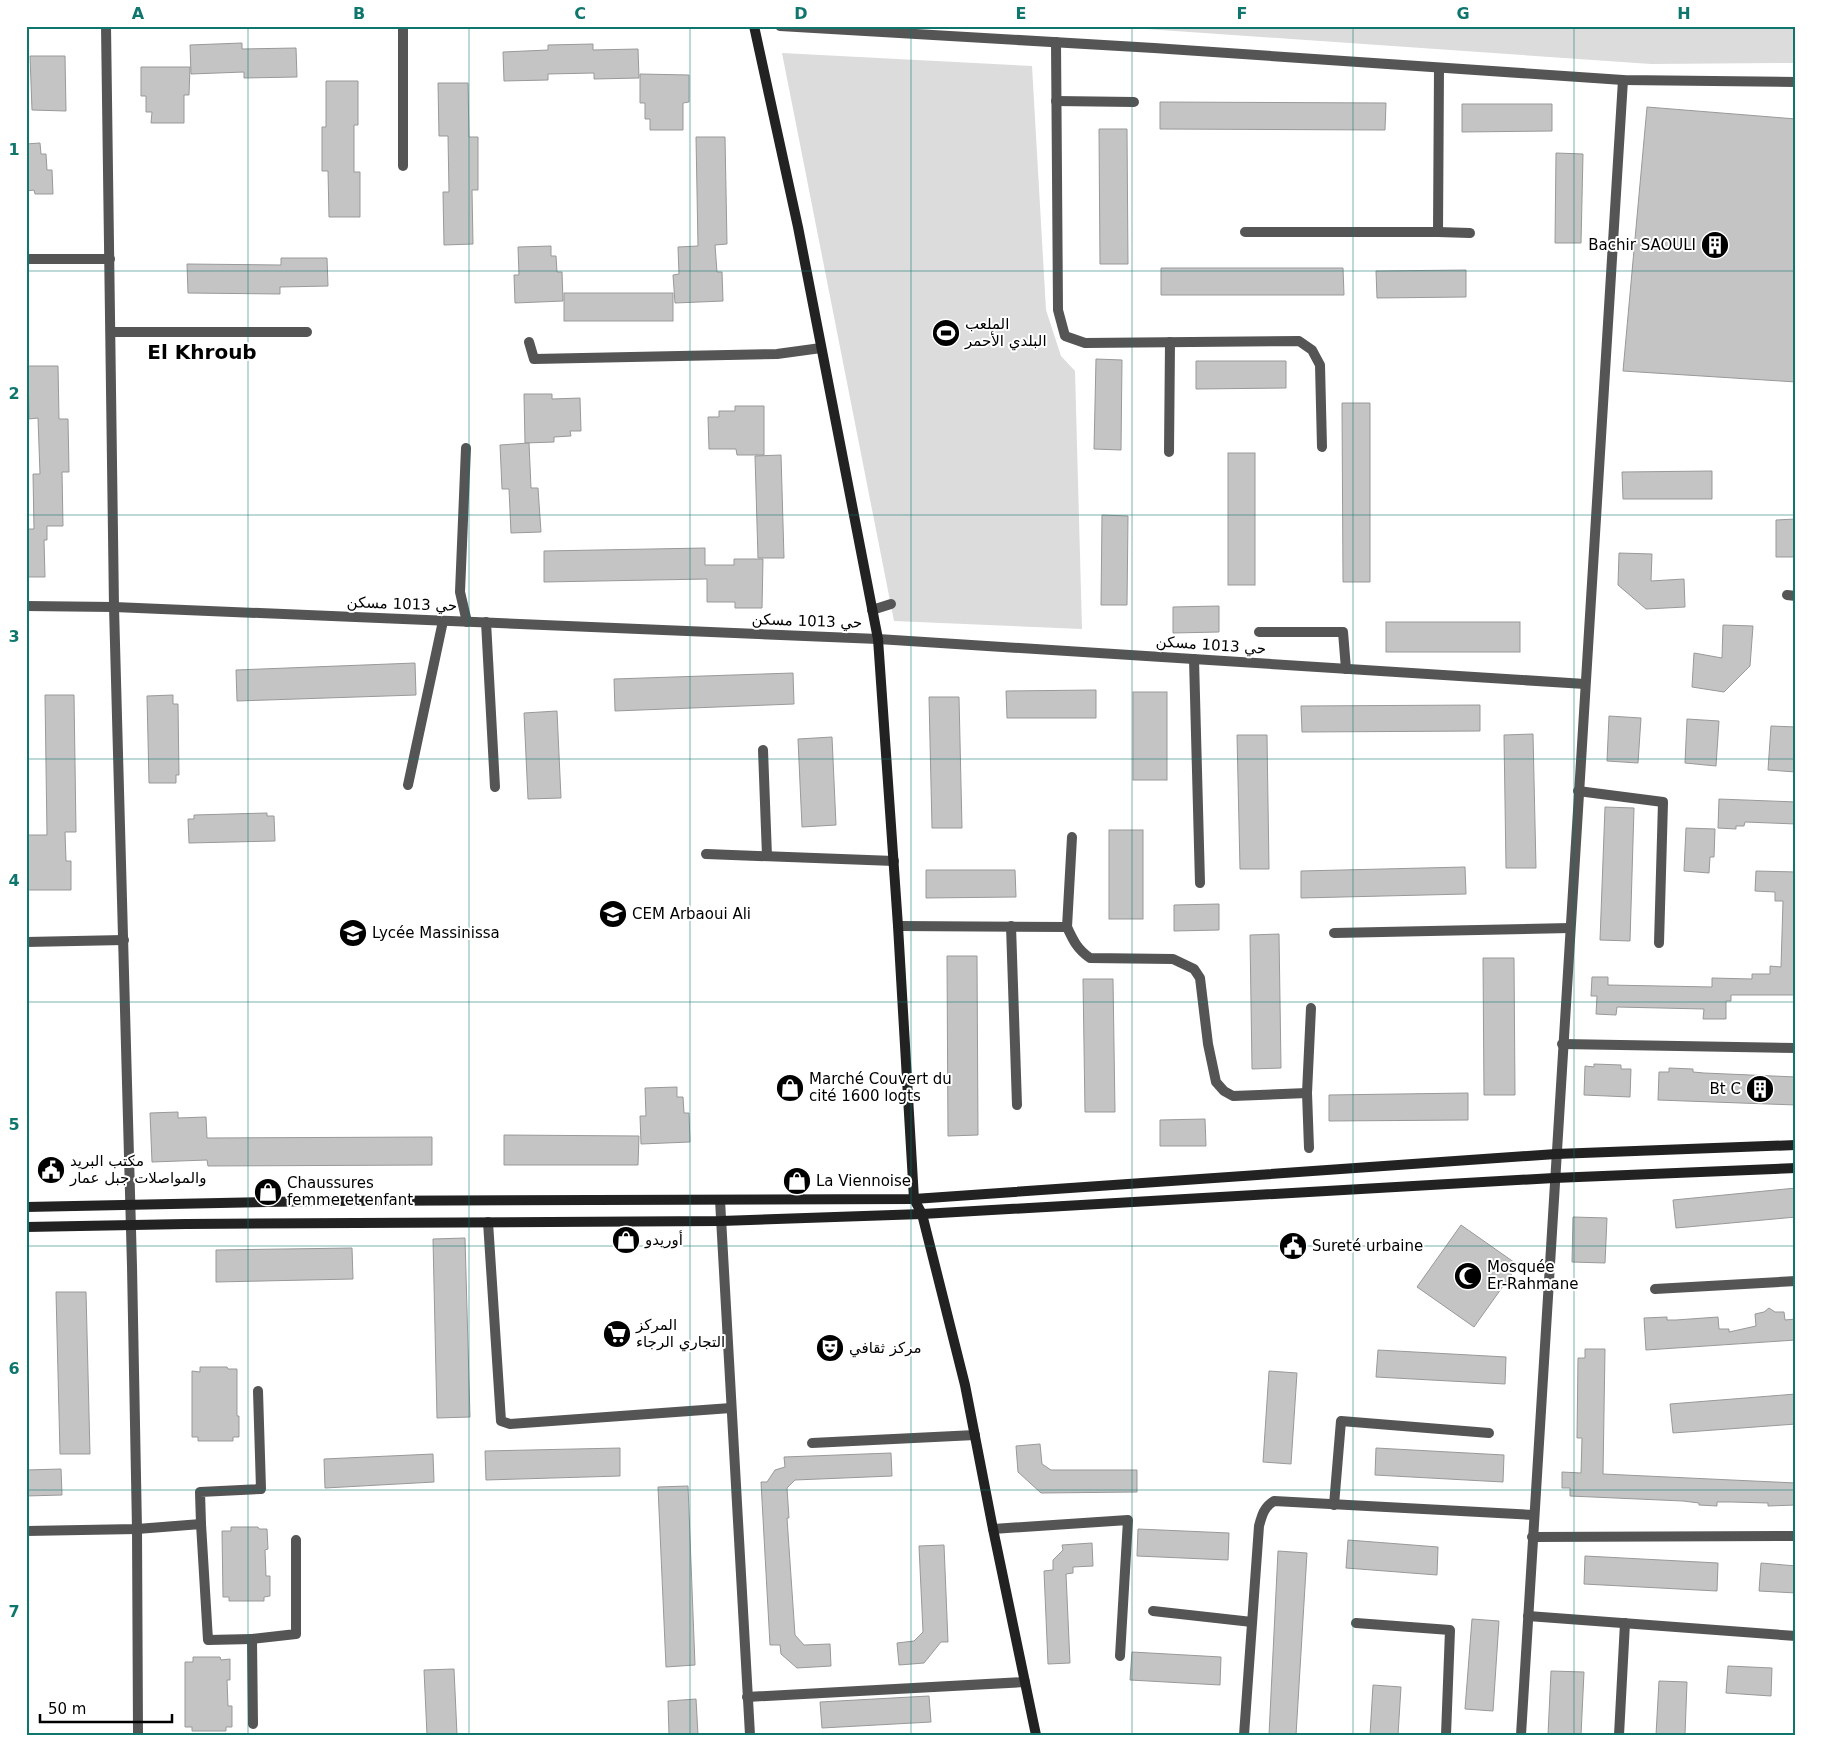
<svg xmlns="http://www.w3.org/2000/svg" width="1822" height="1761" font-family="'DejaVu Sans','Noto Sans Arabic',sans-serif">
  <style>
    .green { fill: #dcdcdc }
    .building { fill: #c4c4c4; stroke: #999 }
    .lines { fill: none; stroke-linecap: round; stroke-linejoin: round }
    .lane { stroke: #555; stroke-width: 10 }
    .street { stroke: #555; stroke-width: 10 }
    .secondary { stroke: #222; stroke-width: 10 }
    .grid { fill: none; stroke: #0f766e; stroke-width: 1; stroke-opacity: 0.55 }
    .labels { text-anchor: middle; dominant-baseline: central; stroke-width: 4; stroke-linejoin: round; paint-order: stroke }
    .poi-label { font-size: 15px; fill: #000; stroke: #fff; text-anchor: start }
    .street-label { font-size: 15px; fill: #000; stroke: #fff }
    .district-label { font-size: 20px; font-weight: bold; fill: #000; stroke: #fff }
    .neatline { fill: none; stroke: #0f766e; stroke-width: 2 }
    .grid-label { font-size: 16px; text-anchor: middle; font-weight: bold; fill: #0f766e }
  </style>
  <rect width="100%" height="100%" fill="#fff"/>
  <!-- green -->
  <g class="green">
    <polygon points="1103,26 1796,26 1796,63 1651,64"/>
    <polygon points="782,53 1032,66 1046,310 1061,356 1075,371 1082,629 894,621"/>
  </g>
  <!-- building -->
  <g class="building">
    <polygon points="242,43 242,49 296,48 297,77 244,78 244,72 191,74 190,45"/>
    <polygon points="593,44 593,50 638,49 639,78 594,79 594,73 548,74 548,80 504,81 503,52 548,50 548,45"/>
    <polygon points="30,56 65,56 66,111 32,110"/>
    <polygon points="141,67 190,67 189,95 184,95 184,123 151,123 152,112 146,112 146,96 141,96"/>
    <polygon points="640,74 689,75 689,102 683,103 683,130 650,130 650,119 645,119 645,103 640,103"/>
    <polygon points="326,81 358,81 358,125 354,125 354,172 360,172 360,217 329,217 328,171 322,171 322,127 326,127"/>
    <polygon points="438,83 468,83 469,137 478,137 478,190 472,190 473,244 444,245 443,192 449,192 448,136 439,136"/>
    <polygon points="1160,102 1386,103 1385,130 1160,129"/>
    <polygon points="1462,104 1552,104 1552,131 1462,132"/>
    <polygon points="1647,107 1796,119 1796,382 1623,371"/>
    <polygon points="1099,129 1127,129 1128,264 1100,264"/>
    <polygon points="696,137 725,137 727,244 715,245 717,272 722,272 723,301 675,303 673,275 679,274 678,247 698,246"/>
    <polygon points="40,143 41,154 46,154 47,170 52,170 53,194 35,194 34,190 26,191 26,144"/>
    <polygon points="1556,153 1583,154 1581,243 1555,243"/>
    <polygon points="551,246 551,256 556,256 557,272 562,272 563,301 515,303 514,275 519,275 518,247"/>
    <polygon points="281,258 327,258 328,286 280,287 280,294 188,293 187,264 281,265"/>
    <polygon points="1161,268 1343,268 1344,295 1161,295"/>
    <polygon points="1466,270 1466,297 1377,298 1376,271"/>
    <rect x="564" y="293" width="109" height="28"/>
    <polygon points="1096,359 1122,360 1121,450 1094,449"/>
    <polygon points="1196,361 1286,361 1286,388 1196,389"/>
    <polygon points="28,366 58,366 59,419 68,419 69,472 62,472 63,526 47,526 47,540 44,540 45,577 26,577 26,529 34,529 33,474 40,474 38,418 29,419"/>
    <polygon points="524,394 552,394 552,399 580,398 581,431 570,431 571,436 554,437 554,442 525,443"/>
    <polygon points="1342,403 1370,403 1370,582 1343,582"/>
    <polygon points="735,406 764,406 764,455 737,455 736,449 709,449 708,417 719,417 719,411 735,411"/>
    <polygon points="529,443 531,488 538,488 541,532 511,533 509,489 502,489 500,445"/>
    <rect x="1228" y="453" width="27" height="132"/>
    <polygon points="781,455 784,558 758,558 755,456"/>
    <polygon points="1712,471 1712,499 1623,499 1622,472"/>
    <polygon points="1102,515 1128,516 1127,605 1101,605"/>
    <polygon points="1796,519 1796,557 1776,557 1776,520"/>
    <polygon points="705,548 705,565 734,565 734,559 763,559 762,608 735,608 735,602 707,602 707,579 544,582 544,551"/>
    <polygon points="1619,553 1652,554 1651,581 1684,579 1685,607 1646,609 1618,585"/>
    <polygon points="1219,606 1219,632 1173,633 1173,607"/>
    <rect x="1386" y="622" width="134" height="30"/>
    <polygon points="1723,625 1753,626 1750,666 1724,692 1692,687 1694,653 1722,658"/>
    <polygon points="415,663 416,695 237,701 236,670"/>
    <polygon points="793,673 794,704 615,711 614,679"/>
    <polygon points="1096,690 1096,718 1007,718 1006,691"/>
    <rect x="1133" y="692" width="34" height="88"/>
    <polygon points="45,695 74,695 76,832 65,832 66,861 71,861 71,890 26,890 28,835 47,835"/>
    <polygon points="173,695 173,704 178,704 179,775 176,775 176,783 149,783 147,696"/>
    <polygon points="929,697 959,697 962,828 932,828"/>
    <polygon points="1480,705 1480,731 1302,732 1301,706"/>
    <polygon points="557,711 561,798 528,799 524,713"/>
    <polygon points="1609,716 1641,718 1638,763 1607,761"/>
    <polygon points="1687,719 1719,721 1716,766 1685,763"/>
    <polygon points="1771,726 1796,727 1796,772 1768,770"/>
    <polygon points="1533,734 1536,868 1506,868 1504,735"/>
    <polygon points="1237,735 1267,735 1269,869 1240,869"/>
    <polygon points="832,737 836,825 802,827 798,739"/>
    <polygon points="1719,799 1796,802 1796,824 1745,822 1744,826 1736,826 1736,829 1718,828"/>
    <polygon points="1605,807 1634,808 1630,941 1600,940"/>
    <polygon points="267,813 267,816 274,816 275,841 189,843 188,819 194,819 194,815"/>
    <polygon points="1686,828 1715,829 1714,857 1710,857 1709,873 1684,871"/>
    <rect x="1109" y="830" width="34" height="89"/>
    <polygon points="1465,867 1466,894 1301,898 1301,871"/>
    <polygon points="926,870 1015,870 1016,897 926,898"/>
    <polygon points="1756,871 1796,872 1796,995 1731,995 1731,1001 1726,1001 1726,1019 1703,1019 1704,1009 1617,1007 1616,1015 1596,1014 1597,996 1591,996 1592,977 1608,977 1608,985 1712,987 1712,978 1752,979 1752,974 1770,974 1770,966 1781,967 1783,901 1775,901 1775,892 1755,891"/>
    <polygon points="1219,904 1219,930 1174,931 1174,905"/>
    <polygon points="1279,934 1281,1068 1252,1069 1250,935"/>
    <polygon points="947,956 977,956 978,1135 948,1136"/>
    <polygon points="1483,958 1514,958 1515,1095 1484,1095"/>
    <polygon points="1083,979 1113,979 1115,1112 1085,1112"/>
    <polygon points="1594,1064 1621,1065 1621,1069 1631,1069 1630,1097 1584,1095 1585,1066 1594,1067"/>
    <polygon points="1669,1068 1693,1069 1693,1072 1704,1073 1796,1077 1796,1105 1658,1100 1659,1072 1669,1072"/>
    <polygon points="677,1087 677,1097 683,1097 684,1113 689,1113 690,1142 641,1144 640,1116 646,1116 645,1088"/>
    <polygon points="1468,1093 1468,1120 1329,1121 1329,1095"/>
    <polygon points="178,1112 178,1118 206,1117 207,1138 432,1137 432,1165 208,1166 207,1160 152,1162 150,1113"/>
    <polygon points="1205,1119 1206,1146 1160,1146 1160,1120"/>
    <polygon points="504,1135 639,1136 638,1165 504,1165"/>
    <polygon points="1796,1188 1796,1217 1676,1228 1673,1200"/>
    <polygon points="1573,1217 1607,1218 1605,1263 1572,1262"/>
    <polygon points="1461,1225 1518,1265 1474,1327 1417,1287"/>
    <polygon points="465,1238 470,1417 437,1418 433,1239"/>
    <polygon points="352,1248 353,1279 216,1282 216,1250"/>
    <polygon points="56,1292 86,1292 90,1454 60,1454"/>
    <polygon points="1769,1308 1775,1312 1784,1312 1785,1320 1796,1319 1796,1340 1646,1350 1644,1318 1667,1317 1667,1320 1676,1320 1718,1317 1719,1329 1729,1329 1729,1332 1756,1326 1755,1314 1764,1312"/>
    <polygon points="1585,1349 1605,1349 1603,1474 1796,1483 1796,1505 1768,1506 1768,1503 1732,1502 1717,1502 1717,1506 1699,1505 1699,1503 1683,1501 1570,1496 1570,1488 1562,1488 1562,1472 1581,1473 1582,1438 1577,1438 1578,1358 1585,1358"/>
    <polygon points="1378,1350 1506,1357 1505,1384 1376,1377"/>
    <polygon points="200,1367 227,1367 228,1369 237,1369 237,1416 239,1416 239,1437 233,1437 233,1441 198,1441 198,1437 192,1437 192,1371 200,1372"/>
    <polygon points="1269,1371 1297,1373 1291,1464 1263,1462"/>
    <polygon points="1796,1394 1796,1424 1673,1433 1670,1404"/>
    <polygon points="1040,1444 1042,1464 1051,1470 1137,1470 1137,1492 1041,1493 1018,1472 1016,1446"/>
    <polygon points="620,1448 620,1476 486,1480 485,1451"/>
    <polygon points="1376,1448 1504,1455 1503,1482 1375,1475"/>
    <polygon points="891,1453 892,1476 795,1480 787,1488 789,1518 787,1518 795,1635 804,1645 830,1644 831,1666 797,1668 781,1654 780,1645 770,1645 761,1482 767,1482 775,1470 785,1467 784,1457"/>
    <polygon points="433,1454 434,1482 325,1488 324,1459"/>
    <polygon points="61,1469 62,1495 26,1496 26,1470"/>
    <polygon points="688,1486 695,1665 666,1667 658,1487"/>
    <polygon points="231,1527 258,1527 259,1529 267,1529 268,1549 265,1550 266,1576 270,1576 270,1596 264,1597 264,1601 229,1601 229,1597 223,1597 222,1531 231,1531"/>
    <polygon points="1138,1529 1229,1533 1228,1560 1137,1556"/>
    <polygon points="1348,1540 1438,1547 1437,1575 1346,1568"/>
    <polygon points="1092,1543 1093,1566 1073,1567 1073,1573 1066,1574 1070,1663 1048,1664 1044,1571 1053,1570 1053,1560 1063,1550 1062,1545"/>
    <polygon points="944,1545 948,1642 941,1642 924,1663 899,1665 897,1643 914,1641 923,1632 919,1546"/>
    <polygon points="1278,1551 1307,1553 1296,1735 1269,1735"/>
    <polygon points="1585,1556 1718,1563 1717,1591 1584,1584"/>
    <polygon points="1761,1563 1796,1566 1796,1593 1759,1591"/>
    <polygon points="1472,1619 1499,1621 1493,1711 1465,1709"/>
    <polygon points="1132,1652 1221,1657 1220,1685 1130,1680"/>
    <polygon points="193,1657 220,1657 221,1660 230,1659 230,1680 227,1680 228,1706 232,1706 232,1727 226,1727 226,1731 192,1731 192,1727 185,1727 185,1662 193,1662"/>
    <polygon points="1728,1666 1772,1668 1771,1696 1726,1693"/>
    <polygon points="454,1669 457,1735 427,1735 424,1670"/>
    <polygon points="1551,1671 1584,1672 1581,1735 1548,1735"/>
    <polygon points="1659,1681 1687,1682 1685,1735 1656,1735"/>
    <polygon points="1373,1685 1401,1687 1398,1735 1370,1735"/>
    <polygon points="929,1696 931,1722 822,1728 820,1702"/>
    <polygon points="696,1699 698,1735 669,1735 668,1701"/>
  </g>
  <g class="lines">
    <!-- lane -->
    <g class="lane">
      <polyline points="466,448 460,592 467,622"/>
      <polyline points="486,622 495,787"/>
      <polyline points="408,785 443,621"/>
    </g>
    <!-- street -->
    <g class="street">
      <polyline points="106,26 114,607 132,1266 137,1529 138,1735"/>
      <polyline points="780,26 1154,48 1623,80 1796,82"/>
      <polyline points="1056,42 1058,310 1065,336 1085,343 1299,341 1312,350 1320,365 1322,447"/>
      <polyline points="1056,101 1134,102"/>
      <polyline points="403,166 403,26"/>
      <polyline points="1245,232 1438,232 1439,68"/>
      <polyline points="1438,232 1470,233"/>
      <polyline points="26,259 110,259"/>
      <polyline points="111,332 307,332"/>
      <polyline points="529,342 534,359 777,354 821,348"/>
      <polyline points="1169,452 1170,342"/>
      <polyline points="1787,595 1796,596"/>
      <polyline points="26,606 114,607 878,639 1585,684"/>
      <polyline points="872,610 891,604"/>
      <polyline points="1259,632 1343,632 1346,669"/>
      <polyline points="1194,659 1200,883"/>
      <polyline points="763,750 767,856"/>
      <polyline points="1578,791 1663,802 1659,943"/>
      <polyline points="706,854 894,861"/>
      <path d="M898,926L1067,927C1073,940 1077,949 1090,958L1173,959L1194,969L1200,978L1208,1044L1216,1082L1224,1091L1233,1096L1307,1093L1309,1148"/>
      <polyline points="1011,926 1017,1105"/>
      <polyline points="1067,927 1072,837"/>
      <polyline points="1334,933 1570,928"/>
      <polyline points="26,942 124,940"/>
      <polyline points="1562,1044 1796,1048"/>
      <polyline points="1307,1093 1311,1008"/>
      <polyline points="720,1200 750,1735"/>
      <polyline points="488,1222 501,1421 510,1424 731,1408"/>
      <polyline points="1655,1289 1796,1281"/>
      <polyline points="812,1443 975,1435"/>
      <polyline points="1334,1505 1341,1421 1489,1433"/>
      <polyline points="201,1524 200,1492 261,1489 258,1391"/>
      <polyline points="993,1529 1128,1520 1120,1656"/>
      <polyline points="26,1531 137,1529 201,1524 208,1640 252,1639"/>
      <polyline points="1532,1537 1796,1536"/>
      <polyline points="1153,1611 1252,1622"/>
      <polyline points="1528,1616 1796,1636"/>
      <polyline points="1356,1623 1450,1630 1446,1735"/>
      <polyline points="747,1697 1025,1682"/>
      <polyline points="253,1724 252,1639 296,1634 296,1540"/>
      <path d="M1244,1735L1259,1526C1262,1515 1264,1507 1274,1501L1534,1515"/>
      <polyline points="1521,1735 1623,80"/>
      <polyline points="1619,1735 1625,1623"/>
    </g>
    <!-- secondary -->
    <g class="secondary">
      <polyline points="754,26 798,227 878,639 898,926 914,1199 922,1214 965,1385 993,1529 1036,1735"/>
      <polyline points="26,1207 321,1201 914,1199 1556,1154 1796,1145"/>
      <polyline points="26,1227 186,1224 721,1221 922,1214 1554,1178 1796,1168"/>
    </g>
  </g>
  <!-- grid -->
  <path class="grid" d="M248,26V1735M469,26V1735M690,26V1735M911,26V1735M1132,26V1735M1353,26V1735M1574,26V1735M26,271H1796M26,515H1796M26,759H1796M26,1002H1796M26,1246H1796M26,1490H1796"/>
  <!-- icons -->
  <defs>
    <symbol id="building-disc" viewBox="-11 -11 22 22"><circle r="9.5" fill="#000" stroke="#fff"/><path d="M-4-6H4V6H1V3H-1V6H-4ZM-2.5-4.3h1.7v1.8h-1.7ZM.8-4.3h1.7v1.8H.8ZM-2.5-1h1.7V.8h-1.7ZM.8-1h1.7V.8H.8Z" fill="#fff"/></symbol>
    <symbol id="stadium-disc" viewBox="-11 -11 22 22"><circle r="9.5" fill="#000" stroke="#fff"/><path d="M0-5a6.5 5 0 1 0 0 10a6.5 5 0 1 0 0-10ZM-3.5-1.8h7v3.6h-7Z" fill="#fff"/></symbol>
    <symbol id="school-disc" viewBox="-11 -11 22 22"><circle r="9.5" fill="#000" stroke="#fff"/><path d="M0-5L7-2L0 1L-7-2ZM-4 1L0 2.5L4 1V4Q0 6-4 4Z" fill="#fff"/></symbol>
    <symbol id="shop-disc" viewBox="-11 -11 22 22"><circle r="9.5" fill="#000" stroke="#fff"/><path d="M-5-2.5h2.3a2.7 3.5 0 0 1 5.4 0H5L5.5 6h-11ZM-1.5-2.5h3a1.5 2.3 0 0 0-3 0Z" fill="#fff"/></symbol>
    <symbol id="civic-disc" viewBox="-11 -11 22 22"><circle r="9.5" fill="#000" stroke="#fff"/><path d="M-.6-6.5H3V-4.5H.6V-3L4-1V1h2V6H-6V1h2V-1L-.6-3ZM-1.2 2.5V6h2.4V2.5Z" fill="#fff"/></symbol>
    <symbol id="mosque-disc" viewBox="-11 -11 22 22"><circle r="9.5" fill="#000" stroke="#fff"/><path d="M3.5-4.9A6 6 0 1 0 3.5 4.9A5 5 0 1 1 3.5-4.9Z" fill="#fff"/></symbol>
    <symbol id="supermarket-disc" viewBox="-11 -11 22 22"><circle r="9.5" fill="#000" stroke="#fff"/><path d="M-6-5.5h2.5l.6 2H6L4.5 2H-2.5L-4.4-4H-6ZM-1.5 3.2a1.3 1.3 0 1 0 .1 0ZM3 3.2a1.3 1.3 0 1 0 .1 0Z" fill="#fff"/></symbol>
    <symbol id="theatre-disc" viewBox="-11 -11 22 22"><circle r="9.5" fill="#000" stroke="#fff"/><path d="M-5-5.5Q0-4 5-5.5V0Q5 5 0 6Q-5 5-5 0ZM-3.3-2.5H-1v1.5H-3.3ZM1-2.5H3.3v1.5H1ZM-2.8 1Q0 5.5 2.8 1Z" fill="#fff"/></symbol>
  </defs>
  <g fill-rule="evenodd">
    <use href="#building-disc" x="1699" y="229" width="32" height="32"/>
    <use href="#stadium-disc" x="930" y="317" width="32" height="32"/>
    <use href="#school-disc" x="597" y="898" width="32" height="32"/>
    <use href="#school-disc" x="337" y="917" width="32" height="32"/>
    <use href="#shop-disc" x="774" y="1072" width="32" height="32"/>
    <use href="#building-disc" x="1744" y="1073" width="32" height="32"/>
    <use href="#civic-disc" x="35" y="1154" width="32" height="32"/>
    <use href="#shop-disc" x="781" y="1165" width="32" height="32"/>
    <use href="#shop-disc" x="252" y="1176" width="32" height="32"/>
    <use href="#shop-disc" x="610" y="1224" width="32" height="32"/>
    <use href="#civic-disc" x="1277" y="1230" width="32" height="32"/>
    <use href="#mosque-disc" x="1452" y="1260" width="32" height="32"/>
    <use href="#supermarket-disc" x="601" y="1318" width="32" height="32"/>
    <use href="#theatre-disc" x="814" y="1332" width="32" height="32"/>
  </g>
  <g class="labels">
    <!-- poi labels -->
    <g class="poi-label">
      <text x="1696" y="245" text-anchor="end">Bachir SAOULI</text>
      <text x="965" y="324">الملعب<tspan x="965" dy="17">البلدي الأحمر</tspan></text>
      <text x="632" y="914">CEM Arbaoui Ali</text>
      <text x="372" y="933">Lycée Massinissa</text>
      <text x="809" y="1079">Marché Couvert du<tspan x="809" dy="17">cité 1600 logts</tspan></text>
      <text x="1741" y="1089" text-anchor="end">Bt C</text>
      <text x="70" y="1161">مكتب البريد<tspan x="70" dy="17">والمواصلات جبل عمار</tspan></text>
      <text x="816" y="1181">La Viennoise</text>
      <text x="287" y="1183">Chaussures<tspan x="287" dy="17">femme et enfant</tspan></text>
      <text x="645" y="1240">أوريدو</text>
      <text x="1312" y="1246">Sureté urbaine</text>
      <text x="1487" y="1267">Mosquée<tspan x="1487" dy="17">Er-Rahmane</tspan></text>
      <text x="636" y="1325">المركز<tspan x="636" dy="17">التجاري الرجاء</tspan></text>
      <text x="849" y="1348">مركز ثقافي</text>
    </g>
    <!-- street labels -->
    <g class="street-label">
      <text transform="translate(402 604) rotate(2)">حي 1013 مسكن</text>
      <text transform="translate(807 621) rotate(2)">حي 1013 مسكن</text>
      <text transform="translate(1211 645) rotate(4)">حي 1013 مسكن</text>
    </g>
    <!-- district labels -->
    <g class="district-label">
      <text x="202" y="352">El Khroub</text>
    </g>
  </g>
  <!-- border -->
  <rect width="1822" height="1761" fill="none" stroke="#ffffff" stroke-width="55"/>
  <!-- scale -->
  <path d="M40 1714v8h132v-8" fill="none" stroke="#000000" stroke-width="2.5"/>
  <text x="48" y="1714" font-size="15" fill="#000000" stroke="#ffffff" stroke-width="4" paint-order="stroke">50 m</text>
  <rect x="28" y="28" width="1766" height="1706" class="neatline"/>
  <g class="grid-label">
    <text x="138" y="19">A</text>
    <text x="359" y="19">B</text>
    <text x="580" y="19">C</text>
    <text x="801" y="19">D</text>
    <text x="1021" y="19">E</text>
    <text x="1242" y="19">F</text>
    <text x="1463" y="19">G</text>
    <text x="1684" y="19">H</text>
    <text x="14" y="155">1</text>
    <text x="14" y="399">2</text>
    <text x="14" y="642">3</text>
    <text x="14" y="886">4</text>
    <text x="14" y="1130">5</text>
    <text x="14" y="1374">6</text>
    <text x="14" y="1617">7</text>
  </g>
</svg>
